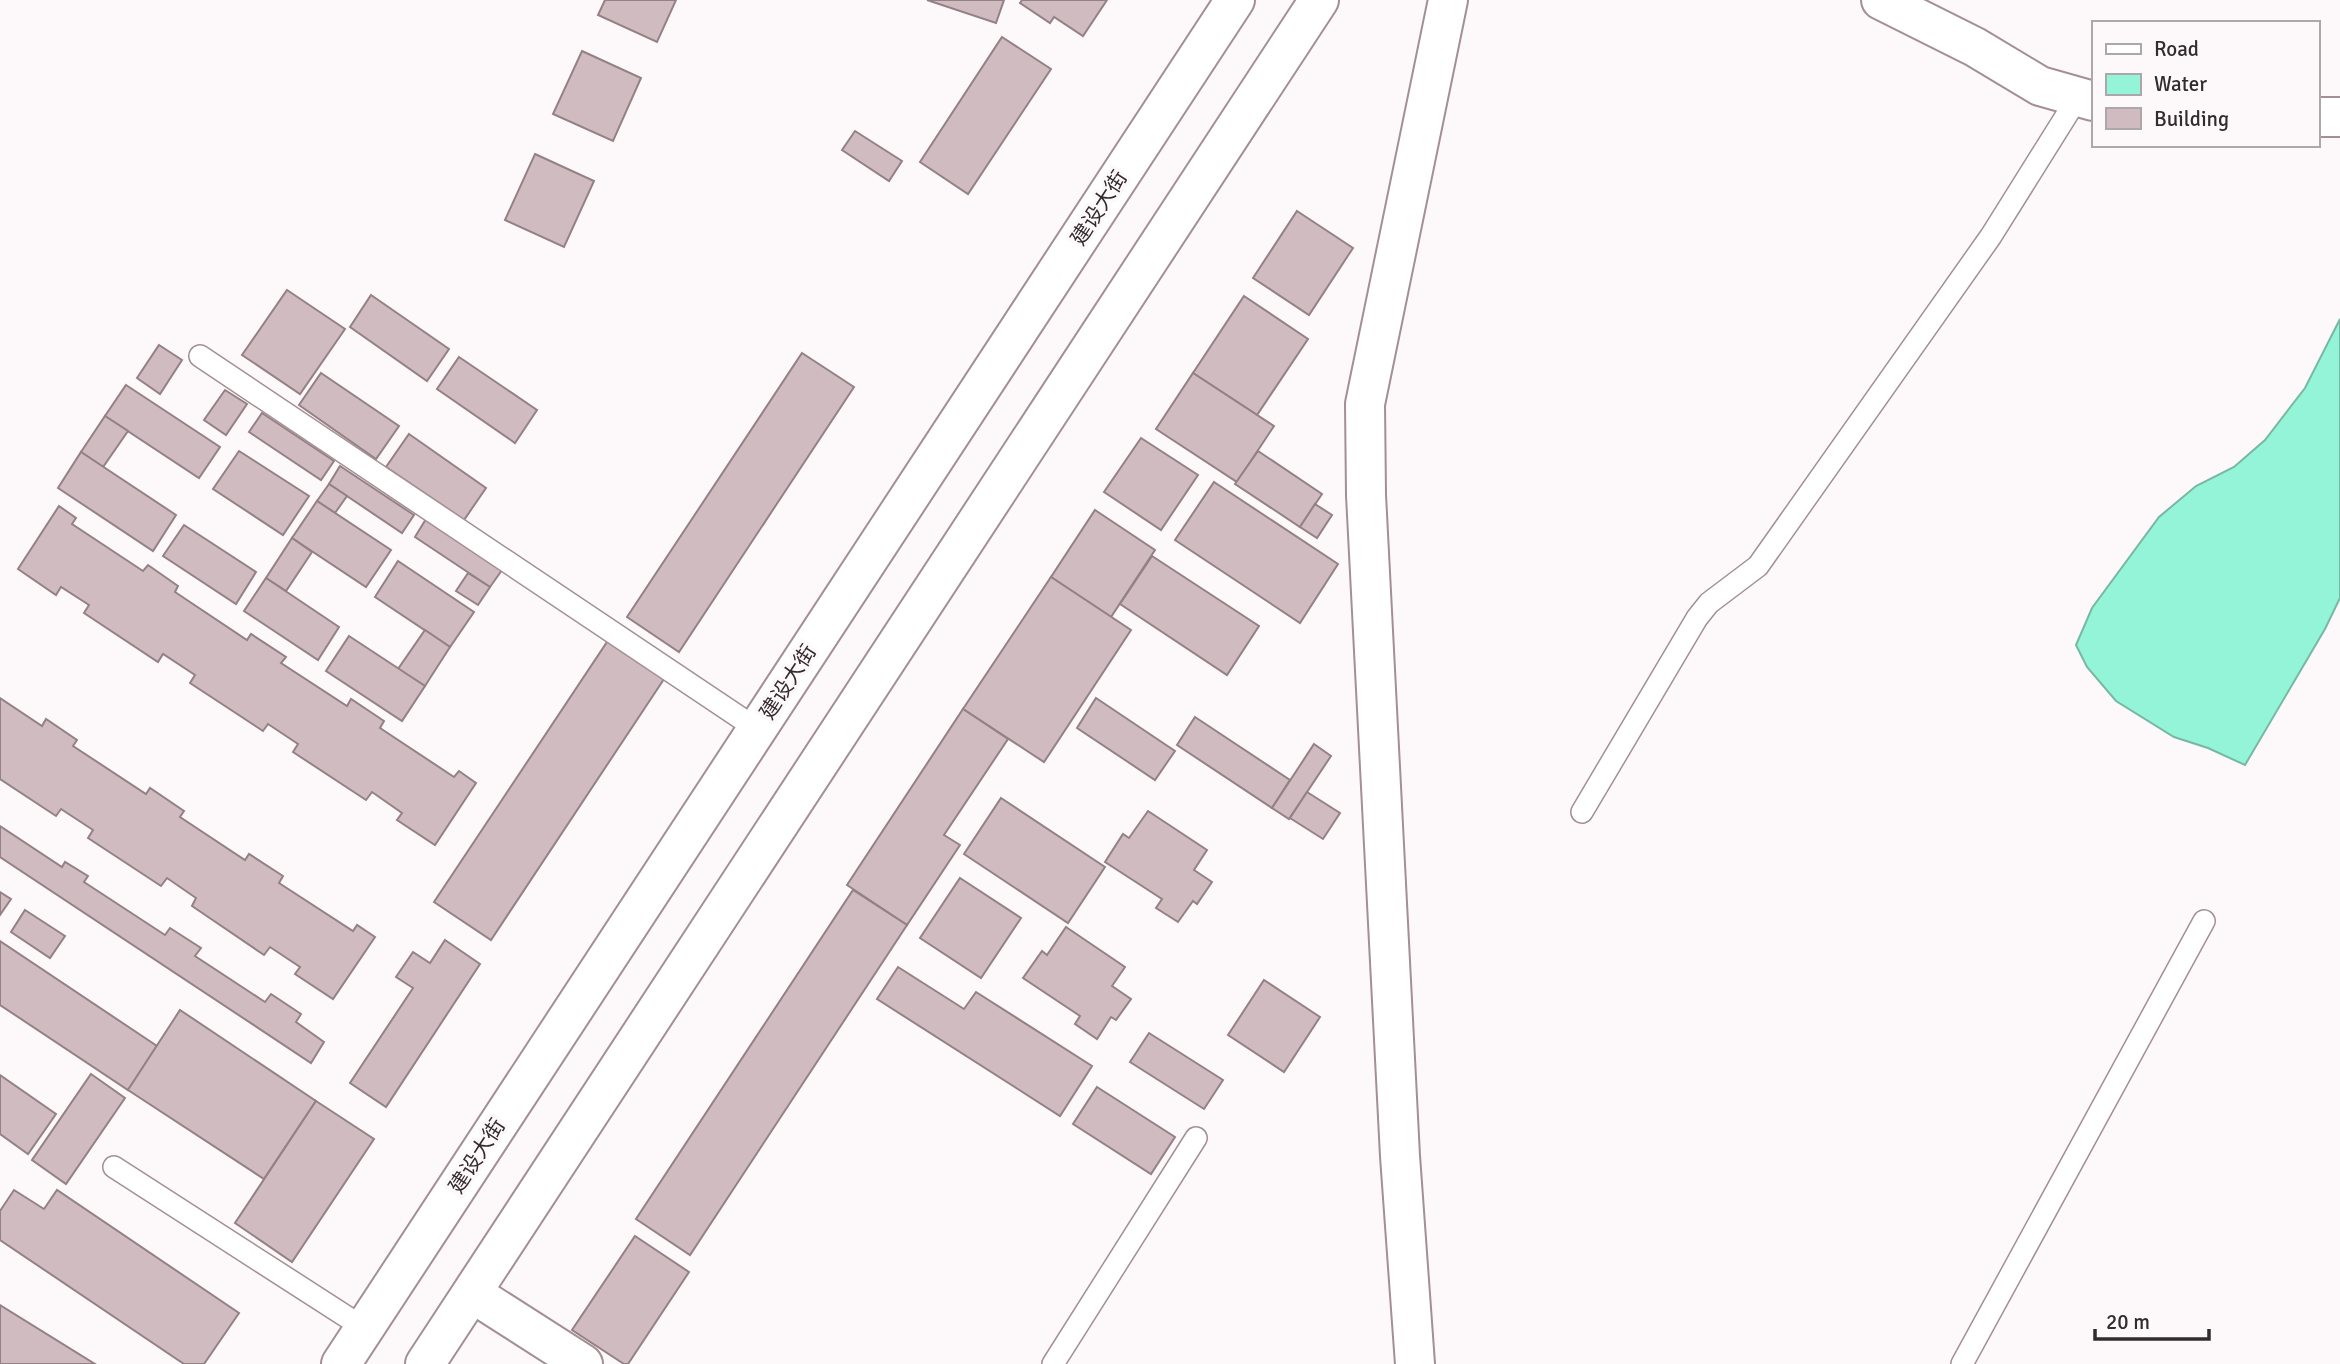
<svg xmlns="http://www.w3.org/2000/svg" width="2340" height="1364" font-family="Signika,'Noto Sans SC',sans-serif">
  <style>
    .water { fill: #94f4d7; stroke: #77b8a4; stroke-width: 2 }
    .building { fill: #d0bcc0; stroke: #948186; stroke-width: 2 }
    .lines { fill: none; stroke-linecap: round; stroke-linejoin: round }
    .lane-casing { stroke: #a38f94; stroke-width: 24 }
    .street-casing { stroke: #a38f94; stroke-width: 42 }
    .primary-casing { stroke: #a38f94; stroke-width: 42 }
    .lane { stroke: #fff; stroke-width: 21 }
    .street { stroke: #fff; stroke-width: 38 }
    .primary { stroke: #fff; stroke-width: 38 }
    .labels { text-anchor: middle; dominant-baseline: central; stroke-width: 7; stroke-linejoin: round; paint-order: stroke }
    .street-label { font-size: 21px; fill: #332b2d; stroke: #fdf9fa }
  </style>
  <rect width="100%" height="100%" fill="#fdf9fa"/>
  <!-- water -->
  <polygon class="water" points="2340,319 2340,598 2325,629 2245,765 2208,748 2174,737 2116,701 2087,667 2076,645 2092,608 2159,517 2196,486 2234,467 2265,440 2305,388"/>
  <!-- building -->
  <g class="building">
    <polygon points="605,0 676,0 657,42 598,15"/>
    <polygon points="927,0 1004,0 996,23"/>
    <polygon points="1022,0 1107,0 1083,36 1054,17 1050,23 1020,3"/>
    <polygon points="1002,37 1051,69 968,194 920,162"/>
    <polygon points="582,51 641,78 613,141 553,114"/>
    <polygon points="855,131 902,161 889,181 842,150"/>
    <polygon points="535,154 594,181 564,247 505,220"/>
    <polygon points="1297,211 1353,248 1309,315 1253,278"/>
    <polygon points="287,290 345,329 300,394 242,355"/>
    <polygon points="371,295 449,349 427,381 350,327"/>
    <polygon points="1244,296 1308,339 1257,415 1193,373"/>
    <polygon points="159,345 182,360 160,394 137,378"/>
    <polygon points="802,353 854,387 679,652 627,617"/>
    <polygon points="459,357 537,410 515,443 437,389"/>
    <polygon points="321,373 399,426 376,459 299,405"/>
    <polygon points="1193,373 1274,426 1237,482 1156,429"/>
    <polygon points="126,385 220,447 199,478 105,416"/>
    <polygon points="225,390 247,404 226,435 204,420"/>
    <polygon points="262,413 334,461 321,480 249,432"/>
    <polygon points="105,416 128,431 103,467 81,452"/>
    <polygon points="409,434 486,488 464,520 386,467"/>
    <polygon points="1141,438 1198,475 1161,530 1104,492"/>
    <polygon points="239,451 309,496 283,535 213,489"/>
    <polygon points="1258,451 1322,494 1300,527 1235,484"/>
    <polygon points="81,452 176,515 153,551 58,488"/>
    <polygon points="340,466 414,515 402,533 329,484"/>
    <polygon points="1214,482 1338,564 1300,623 1175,540"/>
    <polygon points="329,484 347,496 335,513 317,501"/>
    <polygon points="317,501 391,550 366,587 292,538"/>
    <polygon points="1315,504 1332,515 1317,538 1300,527"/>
    <polygon points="59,506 76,518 72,524 143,571 148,565 178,586 175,592 247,640 251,634 286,657 281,663 347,706 351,699 384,721 380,728 454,777 459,771 476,783 435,845 397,820 402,813 372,792 366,800 293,752 298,744 268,724 263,731 190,683 195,675 163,654 158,662 84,613 89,605 61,587 56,595 18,569"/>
    <polygon points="1095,510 1155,550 1111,617 1051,577"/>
    <polygon points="426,519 502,570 490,587 415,537"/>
    <polygon points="184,525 256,572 236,604 163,556"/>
    <polygon points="292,538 312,552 286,591 266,578"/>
    <polygon points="1152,556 1259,626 1227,675 1120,604"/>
    <polygon points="398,561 474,612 450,647 375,597"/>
    <polygon points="468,573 490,587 478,605 456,591"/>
    <polygon points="1051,577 1131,630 1044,762 963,709"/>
    <polygon points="266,578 339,627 318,660 244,611"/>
    <polygon points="425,630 450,647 425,686 398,669"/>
    <polygon points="349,636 425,686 402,721 326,671"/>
    <polygon points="609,639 666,676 491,940 434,902"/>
    <polygon points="0,698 42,726 46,719 77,740 73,746 146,794 150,788 184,811 180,817 245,860 249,854 283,876 279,883 353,931 357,925 375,937 333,999 295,974 300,967 270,947 264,955 192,906 196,898 167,878 161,886 88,838 93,830 61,809 56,816 0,779"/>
    <polygon points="1096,698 1175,751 1155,780 1077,728"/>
    <polygon points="963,709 1008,739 944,835 960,845 907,925 847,885"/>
    <polygon points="1195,717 1290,780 1272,808 1177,745"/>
    <polygon points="1314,744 1331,756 1289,819 1272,808"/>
    <polygon points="1307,792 1340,813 1323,839 1290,818"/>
    <polygon points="1001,798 1105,867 1068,923 964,854"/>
    <polygon points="1148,811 1207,850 1194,870 1212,882 1197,904 1193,901 1178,922 1156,908 1162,899 1105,862 1123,834 1129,838"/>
    <polygon points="0,826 62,867 65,862 88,876 84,882 165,935 170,928 201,948 195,956 265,1002 271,994 301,1014 296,1022 324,1042 311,1063 0,857"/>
    <polygon points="960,878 1021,918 981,978 920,938"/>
    <polygon points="853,890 907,925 690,1255 636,1219"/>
    <polygon points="0,892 11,899 0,915"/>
    <polygon points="25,910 65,936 50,958 11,932"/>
    <polygon points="1066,927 1125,967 1112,986 1131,999 1116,1020 1111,1017 1097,1039 1075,1024 1080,1016 1023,978 1042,951 1047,955"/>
    <polygon points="445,940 480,964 386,1107 350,1083 413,988 396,977 413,952 430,963"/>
    <polygon points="0,941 157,1046 128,1090 0,1005"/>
    <polygon points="898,967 964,1009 976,992 1092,1066 1060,1116 877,999"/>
    <polygon points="1264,980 1320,1017 1284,1072 1228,1035"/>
    <polygon points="180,1010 316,1101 264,1179 128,1090"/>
    <polygon points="1149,1033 1223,1080 1204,1109 1130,1062"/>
    <polygon points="91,1074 125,1098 66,1184 32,1160"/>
    <polygon points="0,1075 56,1114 28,1154 0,1134"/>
    <polygon points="1097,1087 1175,1137 1151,1174 1073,1124"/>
    <polygon points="316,1101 374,1139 292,1262 235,1223"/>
    <polygon points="14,1190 44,1209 57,1190 239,1313 204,1364 184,1364 0,1240 0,1211"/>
    <polygon points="635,1236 689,1272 628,1364 624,1364 572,1330"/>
    <polygon points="0,1305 95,1364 0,1364"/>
  </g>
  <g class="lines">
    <defs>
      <g id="lane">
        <polyline points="200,356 757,729"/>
        <polyline points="1582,812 1697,618 1709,603 1758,566 1991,236 2078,97"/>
        <polyline points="114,1167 364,1328"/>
        <polyline points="1053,1364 1196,1138"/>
        <polyline points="1962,1364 2204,921"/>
      </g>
      <g id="street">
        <polyline points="1881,0 1975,47 2040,86 2093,101"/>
        <polyline points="2317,117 2340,117"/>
        <polyline points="472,1293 583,1364"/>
        <polyline points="1415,1364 1400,1156 1366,495 1365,404 1448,0"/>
      </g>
      <g id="primary">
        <polyline points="341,1364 1235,0"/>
        <polyline points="425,1364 1319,0"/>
      </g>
    </defs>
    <!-- lane casing -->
    <use href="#lane" class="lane-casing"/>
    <!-- street casing -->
    <use href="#street" class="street-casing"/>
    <!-- primary casing -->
    <use href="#primary" class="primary-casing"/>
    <!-- lane -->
    <use href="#lane" class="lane"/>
    <!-- street -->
    <use href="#street" class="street"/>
    <!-- primary -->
    <use href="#primary" class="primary"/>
  </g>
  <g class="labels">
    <!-- street labels -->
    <g class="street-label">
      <text transform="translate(1099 208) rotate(-57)">建设大街</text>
      <text transform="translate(788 682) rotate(-57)">建设大街</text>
      <text transform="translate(477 1156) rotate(-57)">建设大街</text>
    </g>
  </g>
  <!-- legend -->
  <rect x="2092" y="21" width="228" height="126" fill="#fdf9fa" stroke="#aca7a8" stroke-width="2"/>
  <rect x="2106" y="44" width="35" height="10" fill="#ffffff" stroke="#aca7a8" stroke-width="2"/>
  <text x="2154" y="56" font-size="21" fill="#332b2d">Road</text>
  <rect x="2106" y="74" width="35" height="21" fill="#94f4d7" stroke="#aca7a8" stroke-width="2"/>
  <text x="2154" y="91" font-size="21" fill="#332b2d">Water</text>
  <rect x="2106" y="108" width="35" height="21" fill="#d0bcc0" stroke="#aca7a8" stroke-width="2"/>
  <text x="2154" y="126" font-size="21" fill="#332b2d">Building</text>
  <!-- scale -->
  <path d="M2095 1329v10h114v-10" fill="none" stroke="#332b2d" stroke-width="3.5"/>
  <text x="2106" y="1329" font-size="21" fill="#332b2d" stroke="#fdf9fa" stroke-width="5" paint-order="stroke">20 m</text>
</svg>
